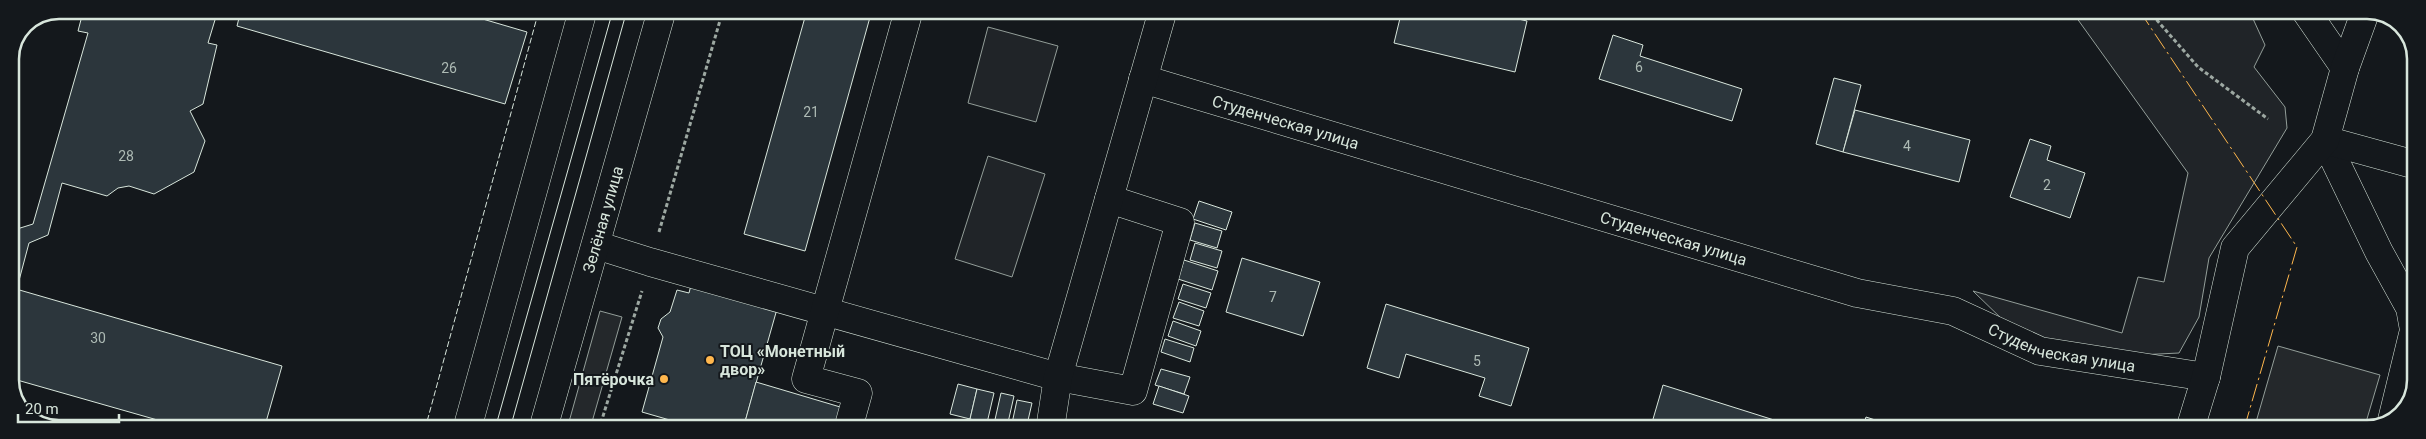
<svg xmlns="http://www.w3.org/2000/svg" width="2426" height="439" font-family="Roboto,sans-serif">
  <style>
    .green { fill: #202428; stroke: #939e99 }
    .parking { fill: #24282b; stroke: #939e99 }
    .building { fill: #2c363c; stroke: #d8e6dc }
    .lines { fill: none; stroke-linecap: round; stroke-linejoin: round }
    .minor-casing { stroke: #d8e6dc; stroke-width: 29 }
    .path { stroke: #9da8a2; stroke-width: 3; stroke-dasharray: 4 2.5; stroke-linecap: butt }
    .minor { stroke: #14181c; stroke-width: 28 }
    .tram { stroke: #d8e6dc; stroke-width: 1 }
    .fence { stroke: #d8e6dc; stroke-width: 1; stroke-dasharray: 6 2.5; stroke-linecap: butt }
    .power { stroke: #ffb74d; stroke-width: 1; stroke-dasharray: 18 4 2.5 4; stroke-linecap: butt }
    .poi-dot { fill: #ffb74d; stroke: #14181c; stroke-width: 2 }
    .labels { text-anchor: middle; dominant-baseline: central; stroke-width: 4; stroke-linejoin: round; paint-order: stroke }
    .number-label { font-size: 14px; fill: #adbab4 }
    .street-label { font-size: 16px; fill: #d8e6dc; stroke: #14181c }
    .poi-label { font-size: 16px; font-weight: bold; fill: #d8e6dc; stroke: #14181c; text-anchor: start }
    .rim { fill: none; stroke: #d8e6dc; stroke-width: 2.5 }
  </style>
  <rect width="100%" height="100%" fill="#14181c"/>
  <!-- green -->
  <g class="green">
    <polygon points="2071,10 2222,10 2224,13 2227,10 2249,10 2265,45 2254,67 2285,107 2287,128 2209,258 2199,317 2179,353 2138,355 2044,340 2005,322 1973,291 2122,333 2138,277 2164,282 2188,173"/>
    <polygon points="988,27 1058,46 1036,122 968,103"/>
    <polygon points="988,156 1045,174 1012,277 955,259"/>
  </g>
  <!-- parking -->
  <g class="parking">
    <polygon points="600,311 622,317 590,429 567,429"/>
    <polygon points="2278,346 2380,375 2364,429 2254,429"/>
  </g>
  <!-- building -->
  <g class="building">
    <polygon points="94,10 218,10 208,43 217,45 203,104 190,111 205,141 194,172 154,194 129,186 118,188 107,196 62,183 48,235 29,243 17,288 10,286 10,252 17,229 33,224 88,33 78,31 83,12 93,15"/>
    <polygon points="241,10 452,10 527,32 505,104 237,26"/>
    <polygon points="807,10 872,10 805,251 744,234"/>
    <polygon points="1260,10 1282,10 1280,16"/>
    <polygon points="1402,10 1479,10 1527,21 1515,72 1394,43"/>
    <polygon points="1613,35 1643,45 1640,56 1742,89 1732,121 1599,79"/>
    <polygon points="1834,78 1861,85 1843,152 1816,144"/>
    <polygon points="1855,110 1970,140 1959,182 1843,152"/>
    <polygon points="2030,139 2051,146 2047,160 2085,173 2070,218 2010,197"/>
    <polygon points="1199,201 1232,212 1226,230 1193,219"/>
    <polygon points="1195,223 1222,231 1217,248 1190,240"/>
    <polygon points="1195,243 1222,251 1217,268 1190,260"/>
    <polygon points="1242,258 1320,282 1303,336 1226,312"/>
    <polygon points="1184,260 1218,271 1212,290 1178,279"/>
    <polygon points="1183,284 1211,293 1206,308 1178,299"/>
    <polygon points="691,285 777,309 743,429 701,429 642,412 663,337 658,328 661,319 670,312 677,290 689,293"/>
    <polygon points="16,289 282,366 264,429 167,429 168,423 10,378 10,310"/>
    <polygon points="1179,302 1204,311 1199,326 1173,318"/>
    <polygon points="1386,304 1529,348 1511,406 1479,396 1485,378 1406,354 1399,378 1367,368"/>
    <polygon points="1173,321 1201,331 1196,346 1168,336"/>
    <polygon points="1165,339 1194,348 1190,362 1161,352"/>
    <polygon points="1161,369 1190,377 1184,394 1155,385"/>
    <polygon points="756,382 847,409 842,429 743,429"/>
    <polygon points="958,384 977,389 970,419 950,414"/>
    <polygon points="1663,385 1774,420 1772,429 1662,429 1651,426"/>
    <polygon points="1159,386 1189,396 1183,413 1153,404"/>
    <polygon points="977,389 994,393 987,423 970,419"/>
    <polygon points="1001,393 1014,396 1007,427 994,424"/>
    <polygon points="1017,400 1032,403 1026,429 1011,428"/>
    <polygon points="1866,417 1897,427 1896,429 1862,429"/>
  </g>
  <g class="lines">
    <defs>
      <g id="minor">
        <polyline points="2305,10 2345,68"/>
        <path id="s1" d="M1143,79L1857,293L1953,311L2040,351L2206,377"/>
        <polyline points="2325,140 2379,252 2410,308 2414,330 2392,420"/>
        <polyline points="2325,140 2416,165"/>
        <polyline points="596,245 650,262 1058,377 1133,391 1180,222 1109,199"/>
        <polyline points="467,429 583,10"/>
        <path id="s2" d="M543,429L662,10"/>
        <polyline points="848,429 858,393 806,379 909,10"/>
        <polyline points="1050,429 1058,377 1163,10"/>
        <polyline points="2190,429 2206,377 2235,248 2325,140 2345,68 2366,10"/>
      </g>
    </defs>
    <!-- minor casing -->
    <use href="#minor" class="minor-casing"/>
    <!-- path -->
    <g class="path">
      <polyline points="2148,10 2198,67 2268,119"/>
      <polyline points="2393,26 2404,29"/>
      <polyline points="659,232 723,10"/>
      <polyline points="599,429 642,291"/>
    </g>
    <!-- minor -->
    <use href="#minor" class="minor"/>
    <!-- tram -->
    <g class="tram">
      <polyline points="495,429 613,10"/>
      <polyline points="510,429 627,10"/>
    </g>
    <!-- fence -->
    <polyline class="fence" points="425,429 539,10"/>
    <!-- power -->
    <polyline class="power" points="2139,10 2297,247 2244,429"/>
  </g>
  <!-- markers -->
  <g class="poi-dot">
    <circle cx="710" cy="360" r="5"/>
    <circle cx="664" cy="379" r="5"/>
  </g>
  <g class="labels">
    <!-- number labels -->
    <g class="number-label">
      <text x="1639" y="67">6</text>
      <text x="449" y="68">26</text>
      <text x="811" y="112">21</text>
      <text x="1907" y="146">4</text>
      <text x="126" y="156">28</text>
      <text x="2047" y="185">2</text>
      <text x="1273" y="297">7</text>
      <text x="98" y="338">30</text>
      <text x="1477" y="361">5</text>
    </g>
    <!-- street labels -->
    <g class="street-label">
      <text stroke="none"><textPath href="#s1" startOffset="149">Студенческая улица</textPath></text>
      <text stroke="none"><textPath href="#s2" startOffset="218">Зелёная улица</textPath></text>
      <text stroke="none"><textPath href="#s1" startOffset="554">Студенческая улица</textPath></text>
      <text stroke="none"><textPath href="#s1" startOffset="959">Студенческая улица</textPath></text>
    </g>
    <!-- poi labels -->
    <g class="poi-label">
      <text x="720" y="351">ТОЦ «Монетный<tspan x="720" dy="18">двор»</tspan></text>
      <text x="654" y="379" text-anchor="end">Пятёрочка</text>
    </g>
  </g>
  <!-- crop -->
  <path d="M0 0H2426V439H0ZM59 19H2367A40 40 0 0 1 2407 59V380A40 40 0 0 1 2367 420H59A40 40 0 0 1 19 380V59A40 40 0 0 1 59 19Z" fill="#14181c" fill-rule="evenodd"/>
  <path class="rim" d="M59 19H2367A40 40 0 0 1 2407 59V380A40 40 0 0 1 2367 420H59A40 40 0 0 1 19 380V59A40 40 0 0 1 59 19Z"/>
  <!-- scale -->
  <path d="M18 414v8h101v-8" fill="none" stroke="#d8e6dc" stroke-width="2.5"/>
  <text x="25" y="414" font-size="15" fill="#d8e6dc" stroke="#14181c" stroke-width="4" paint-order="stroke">20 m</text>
</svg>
